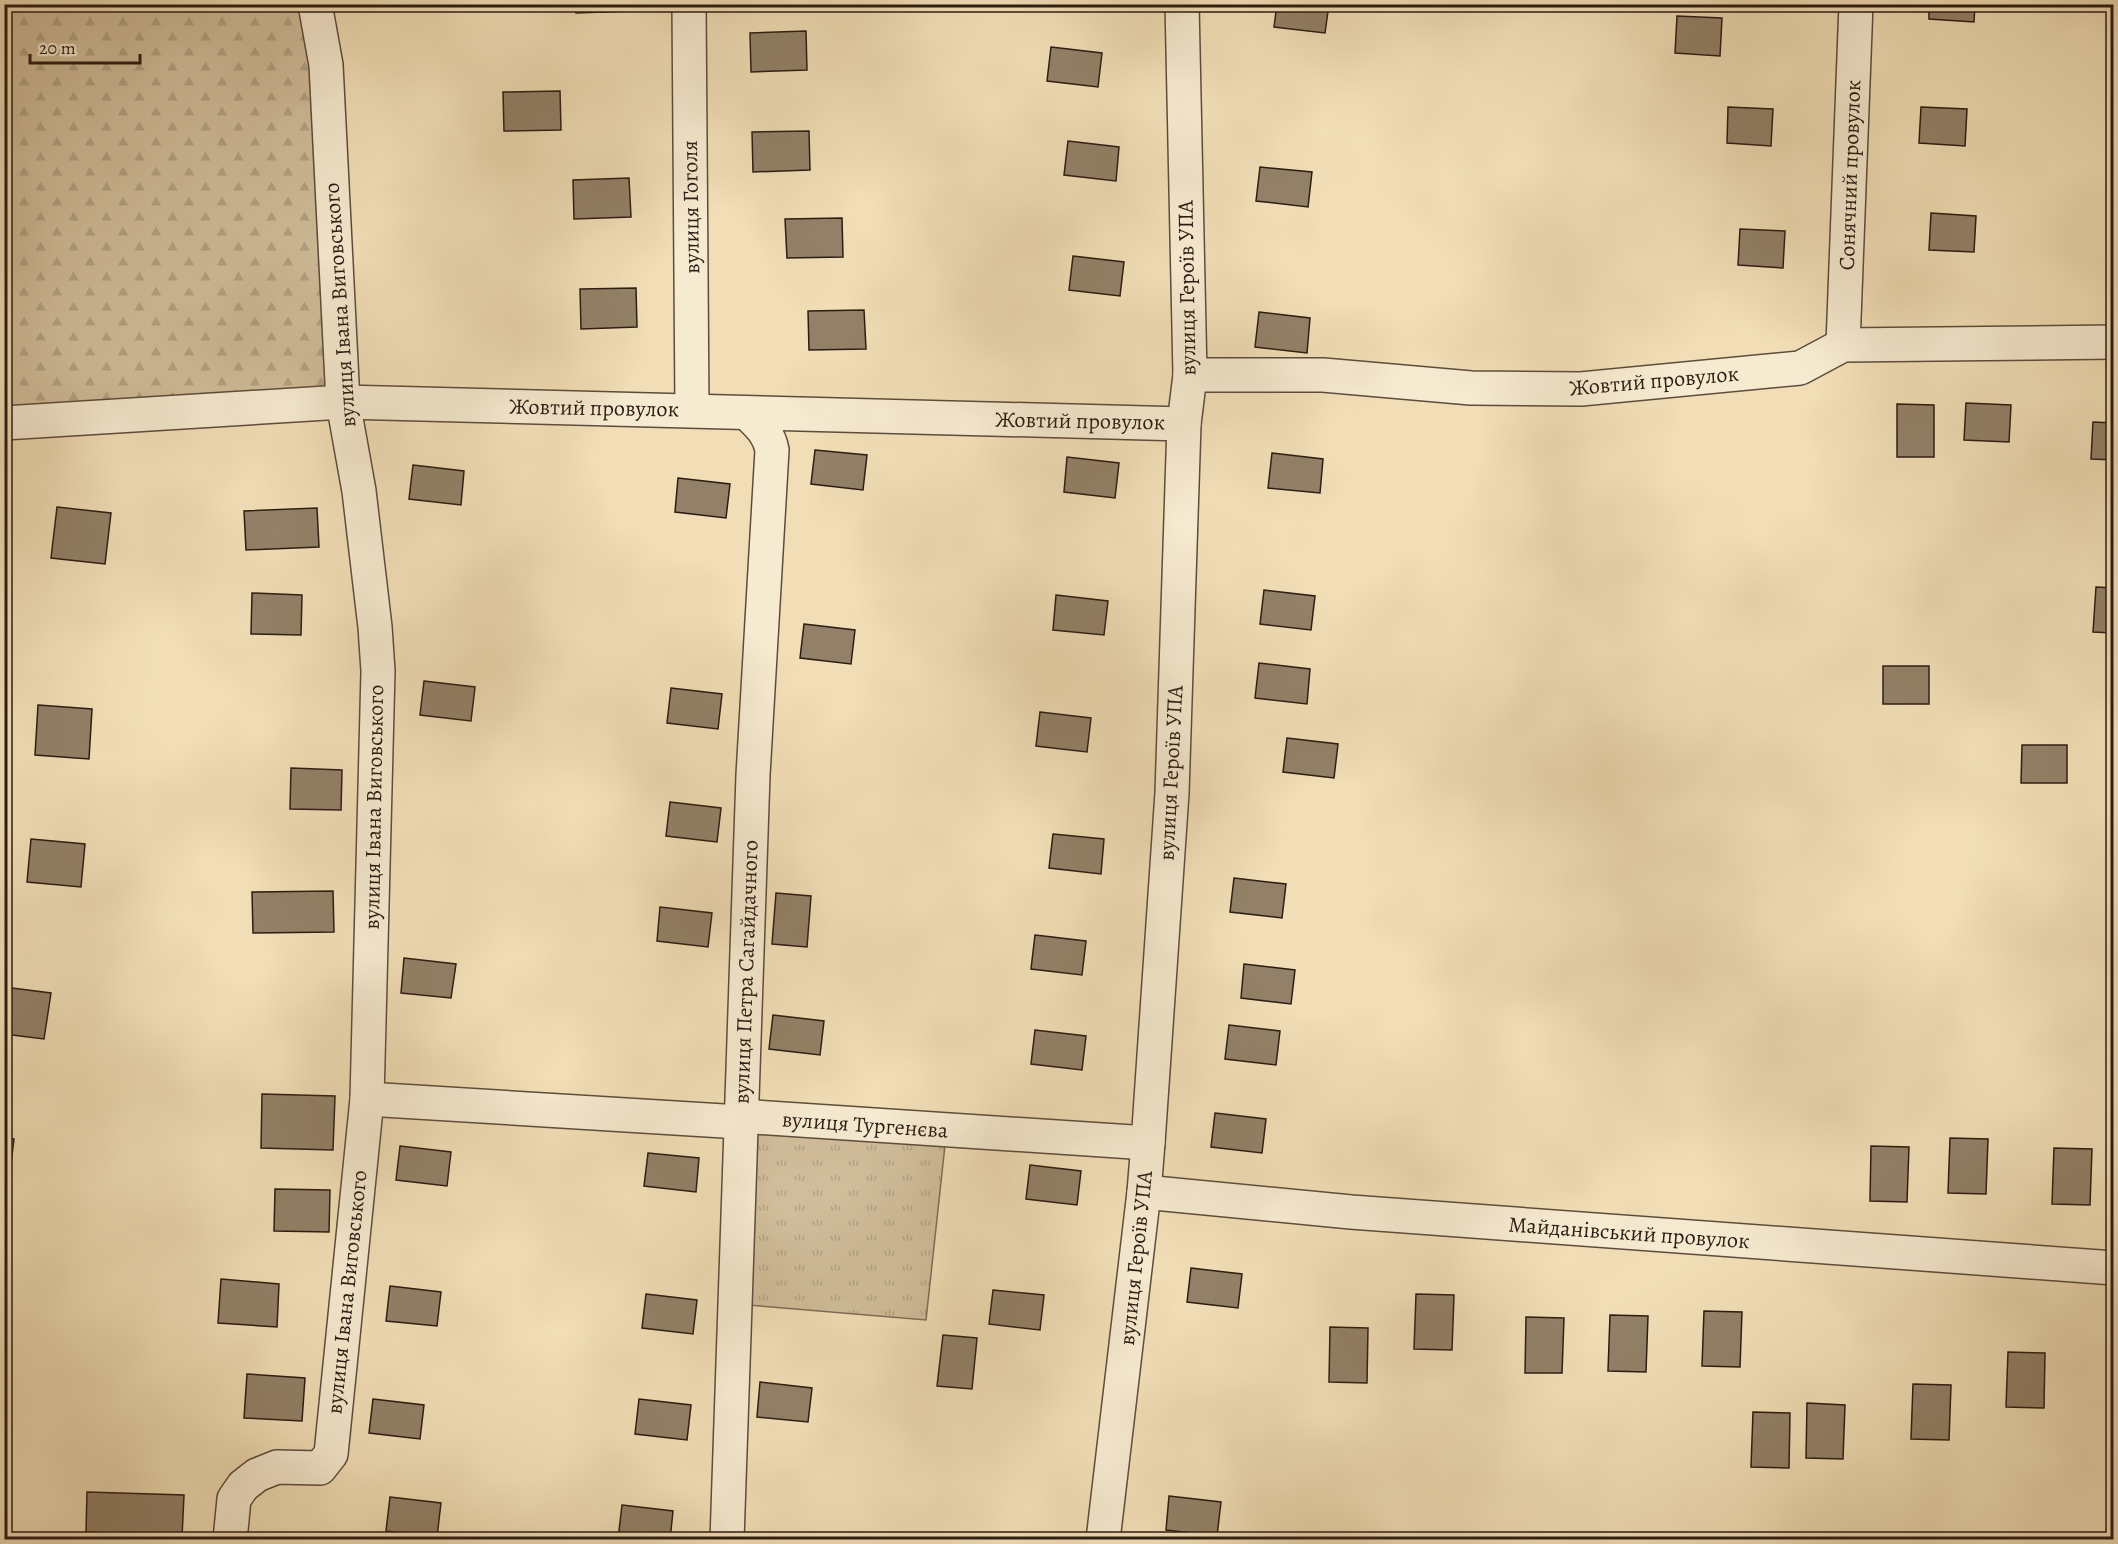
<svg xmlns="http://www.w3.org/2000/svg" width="2118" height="1544" font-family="Alegreya,serif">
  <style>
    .grass { fill: url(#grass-tufts); stroke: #7e6c56; stroke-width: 1.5 }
    .forest { fill: url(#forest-firs); stroke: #7e6c56; stroke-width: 1.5 }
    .building { fill: #928168; stroke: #2c1c13; stroke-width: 1.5 }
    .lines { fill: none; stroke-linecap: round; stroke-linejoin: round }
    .street-casing { stroke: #5d4c3c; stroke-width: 36 }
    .street { stroke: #f6ead0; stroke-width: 33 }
    .labels { text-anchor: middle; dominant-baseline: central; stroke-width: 4.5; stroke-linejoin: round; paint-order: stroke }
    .street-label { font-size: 22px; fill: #2c1c13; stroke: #f6ead0 }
  </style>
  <defs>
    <pattern id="grass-tufts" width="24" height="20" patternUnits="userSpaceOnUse" patternTransform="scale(1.5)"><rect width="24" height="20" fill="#d0bd9a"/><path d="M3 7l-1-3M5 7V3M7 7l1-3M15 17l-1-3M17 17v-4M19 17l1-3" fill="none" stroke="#b3a284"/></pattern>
    <pattern id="forest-firs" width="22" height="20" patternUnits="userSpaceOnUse" patternTransform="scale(1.5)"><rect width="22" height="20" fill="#d0bd9a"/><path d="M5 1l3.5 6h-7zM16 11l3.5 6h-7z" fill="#b3a284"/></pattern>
  </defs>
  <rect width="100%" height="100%" fill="#f1deb6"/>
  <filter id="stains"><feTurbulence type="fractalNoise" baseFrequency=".00333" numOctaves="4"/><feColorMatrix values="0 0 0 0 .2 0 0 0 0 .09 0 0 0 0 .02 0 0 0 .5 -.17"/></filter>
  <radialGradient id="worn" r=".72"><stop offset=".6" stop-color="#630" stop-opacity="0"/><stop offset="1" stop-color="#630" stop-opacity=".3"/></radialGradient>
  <!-- grass -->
  <polygon class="grass" points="749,1129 946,1136 926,1320 748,1305"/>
  <!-- forest -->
  <polygon class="forest" points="5,5 305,5 334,376 323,391 5,416"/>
  <!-- building -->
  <g class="building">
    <polygon points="575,4 632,4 632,11 576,13"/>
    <polygon points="1277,4 1329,4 1325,33 1274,27"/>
    <polygon points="1929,4 1975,4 1974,22 1929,19"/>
    <polygon points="1677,16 1722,18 1720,56 1675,53"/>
    <polygon points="806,31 807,70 751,72 750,33"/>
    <polygon points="1051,47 1102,53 1098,87 1047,81"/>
    <polygon points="560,91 561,130 504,131 503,92"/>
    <polygon points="1728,107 1773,109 1771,146 1727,143"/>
    <polygon points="1921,107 1967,109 1965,146 1919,143"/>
    <polygon points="809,131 810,170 753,172 752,132"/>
    <polygon points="1068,141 1119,147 1116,181 1064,175"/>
    <polygon points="1260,167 1312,172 1308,207 1256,201"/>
    <polygon points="629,178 631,217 574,219 573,180"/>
    <polygon points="1931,213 1976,216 1974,252 1929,250"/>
    <polygon points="842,218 843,257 787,258 785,219"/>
    <polygon points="1740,229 1785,231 1783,268 1738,265"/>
    <polygon points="1073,256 1124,262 1120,296 1069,290"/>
    <polygon points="636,288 637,327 581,329 580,289"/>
    <polygon points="864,310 866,349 809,350 808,311"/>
    <polygon points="1259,312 1310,318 1307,353 1255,347"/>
    <polygon points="1966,403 2011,405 2009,442 1964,440"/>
    <polygon points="1897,404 1934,405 1934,457 1897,457"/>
    <polygon points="2093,422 2114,423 2114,460 2091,459"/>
    <polygon points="815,450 867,455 863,490 811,484"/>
    <polygon points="1272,453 1323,459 1320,493 1268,488"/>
    <polygon points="1067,457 1119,463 1115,498 1064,492"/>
    <polygon points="413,465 464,471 461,505 409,499"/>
    <polygon points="678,478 730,484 726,518 675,512"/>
    <polygon points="57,507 111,513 105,564 51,558"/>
    <polygon points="317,508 319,547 246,550 244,511"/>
    <polygon points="2096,587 2114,588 2114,633 2093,632"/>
    <polygon points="1264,590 1315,596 1311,630 1260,624"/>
    <polygon points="252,593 302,595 301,635 251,634"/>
    <polygon points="1056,595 1108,601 1104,635 1053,630"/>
    <polygon points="804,624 855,630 851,664 800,658"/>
    <polygon points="1259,663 1310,669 1307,704 1255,698"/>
    <rect x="1883" y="666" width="46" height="38"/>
    <polygon points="424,681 475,687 471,721 420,715"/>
    <polygon points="671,688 722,694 718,729 667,723"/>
    <polygon points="38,705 92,709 89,759 35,755"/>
    <polygon points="1040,712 1091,718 1087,752 1036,746"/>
    <polygon points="1287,738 1338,744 1334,778 1283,772"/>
    <polygon points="2022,745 2067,745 2067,783 2021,783"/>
    <polygon points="291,768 342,770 341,810 290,809"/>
    <polygon points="670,802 721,808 717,842 666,836"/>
    <polygon points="1053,834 1104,839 1101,874 1049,868"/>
    <polygon points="31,839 85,844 81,887 27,882"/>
    <polygon points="1234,878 1286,884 1282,918 1230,912"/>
    <polygon points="333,891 334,932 253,933 252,892"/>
    <polygon points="776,893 811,896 807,947 772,944"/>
    <polygon points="660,907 712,913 708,947 657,941"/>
    <polygon points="1035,935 1086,941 1082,975 1031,969"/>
    <polygon points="404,958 456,964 451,998 401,993"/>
    <polygon points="1244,964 1295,970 1291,1004 1241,998"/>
    <polygon points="4,987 51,993 44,1039 4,1034"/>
    <polygon points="773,1015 824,1021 820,1055 769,1049"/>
    <polygon points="1229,1025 1280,1031 1276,1065 1225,1059"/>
    <polygon points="1035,1030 1086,1036 1082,1070 1031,1064"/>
    <polygon points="262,1094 335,1096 333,1150 261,1148"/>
    <polygon points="1215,1113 1266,1119 1262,1153 1211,1147"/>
    <polygon points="4,1138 14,1139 9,1180 4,1179"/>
    <polygon points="1950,1138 1988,1139 1986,1194 1948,1193"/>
    <polygon points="400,1146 451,1152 447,1186 396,1180"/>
    <polygon points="1871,1146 1909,1147 1907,1202 1870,1201"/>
    <polygon points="2054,1148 2092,1149 2090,1205 2052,1204"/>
    <polygon points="648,1153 699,1158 696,1192 644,1186"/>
    <polygon points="1030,1165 1081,1171 1077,1205 1026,1199"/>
    <polygon points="275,1189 330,1190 329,1232 274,1231"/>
    <rect x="4" y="1264" width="7" height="52"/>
    <polygon points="1191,1268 1242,1274 1238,1308 1187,1302"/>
    <polygon points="221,1279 279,1284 277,1327 218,1323"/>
    <polygon points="390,1286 441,1292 437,1326 386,1321"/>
    <polygon points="993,1290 1044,1295 1040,1330 989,1324"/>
    <polygon points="646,1294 697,1300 693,1334 642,1328"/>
    <polygon points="1416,1294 1454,1295 1452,1350 1414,1349"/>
    <polygon points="1704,1311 1742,1312 1740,1367 1702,1366"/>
    <polygon points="1610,1315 1648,1316 1646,1372 1608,1371"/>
    <polygon points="1526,1317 1564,1318 1562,1373 1525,1373"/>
    <polygon points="1330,1327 1368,1328 1367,1383 1329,1382"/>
    <polygon points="943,1335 977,1338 972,1389 937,1386"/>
    <polygon points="2008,1352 2045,1353 2044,1408 2006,1407"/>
    <polygon points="247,1374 305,1378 302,1421 244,1418"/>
    <polygon points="760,1382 812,1388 808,1422 757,1417"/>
    <polygon points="1913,1384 1951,1385 1949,1440 1911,1439"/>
    <polygon points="373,1399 424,1405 420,1439 369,1433"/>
    <polygon points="639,1399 691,1405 687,1440 635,1434"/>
    <polygon points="1807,1403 1845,1405 1843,1459 1806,1458"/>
    <polygon points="1753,1412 1790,1413 1789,1468 1751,1467"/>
    <polygon points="87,1492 184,1495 182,1537 86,1532"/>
    <polygon points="1169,1496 1221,1502 1217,1536 1166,1530"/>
    <polygon points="390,1497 441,1503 437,1537 386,1531"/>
    <polygon points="622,1505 673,1511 670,1540 618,1539"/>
  </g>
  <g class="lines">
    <defs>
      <g id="street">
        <polyline points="689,4 692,410"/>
        <polyline points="1843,345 1856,4"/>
        <polyline points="1190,375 1323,375 1471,388 1581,389 1800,368 1843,345 2114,342"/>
        <polyline points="4,423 343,402 1184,424"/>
        <polyline points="367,1099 740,1122 754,1117 1148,1143"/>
        <polyline points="1144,1192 1351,1212 2114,1268"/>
        <polyline points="230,1540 234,1499 243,1486 257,1475 277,1467 320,1468 331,1454 367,1099 378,671 375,627 359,491 343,402 326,65 315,4"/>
        <path d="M727,1540L753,775L772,450C769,433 759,425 747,413"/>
        <polyline points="1103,1540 1144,1192 1148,1143 1172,793 1184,424 1190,375 1182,4"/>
      </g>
    </defs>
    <!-- street casing -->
    <use href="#street" class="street-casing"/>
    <!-- street -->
    <use href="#street" class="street"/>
  </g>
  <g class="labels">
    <!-- street labels -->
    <g class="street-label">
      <text transform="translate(1850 175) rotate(-88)">Сонячний провулок</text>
      <text transform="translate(691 207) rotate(-91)">вулиця Гоголя</text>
      <text transform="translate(1187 288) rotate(-91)">вулиця Героїв УПА</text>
      <text transform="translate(340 305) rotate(-94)">вулиця Івана Виговського</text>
      <text transform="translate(1654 381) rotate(-5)">Жовтий провулок</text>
      <text transform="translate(594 408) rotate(1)">Жовтий провулок</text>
      <text transform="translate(1080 421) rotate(1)">Жовтий провулок</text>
      <text transform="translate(1171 773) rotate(-87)">вулиця Героїв УПА</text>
      <text transform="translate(374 807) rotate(-89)">вулиця Івана Виговського</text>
      <text transform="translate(746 972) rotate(-88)">вулиця Петра Сагайдачного</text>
      <text transform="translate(865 1125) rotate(4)">вулиця Тургенєва</text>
      <text transform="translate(1629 1233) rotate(4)">Майданівський провулок</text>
      <text transform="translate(1136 1258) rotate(-84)">вулиця Героїв УПА</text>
      <text transform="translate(347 1292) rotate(-84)">вулиця Івана Виговського</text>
    </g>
  </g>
  <!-- margin -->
  <rect width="2118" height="1544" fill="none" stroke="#f1deb6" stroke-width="24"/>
  <rect x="6" y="6" width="2106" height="1532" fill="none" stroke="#2c1c13" stroke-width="3"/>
  <rect x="12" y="12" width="2094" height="1520" fill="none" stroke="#2c1c13" stroke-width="1.5"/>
  <!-- scale -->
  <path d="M30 54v9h110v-9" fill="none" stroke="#2c1c13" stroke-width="3"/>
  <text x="39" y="54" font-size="18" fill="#2c1c13" stroke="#f6ead0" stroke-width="4.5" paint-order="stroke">20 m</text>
  <rect width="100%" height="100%" filter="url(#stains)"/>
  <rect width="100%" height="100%" fill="url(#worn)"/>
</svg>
